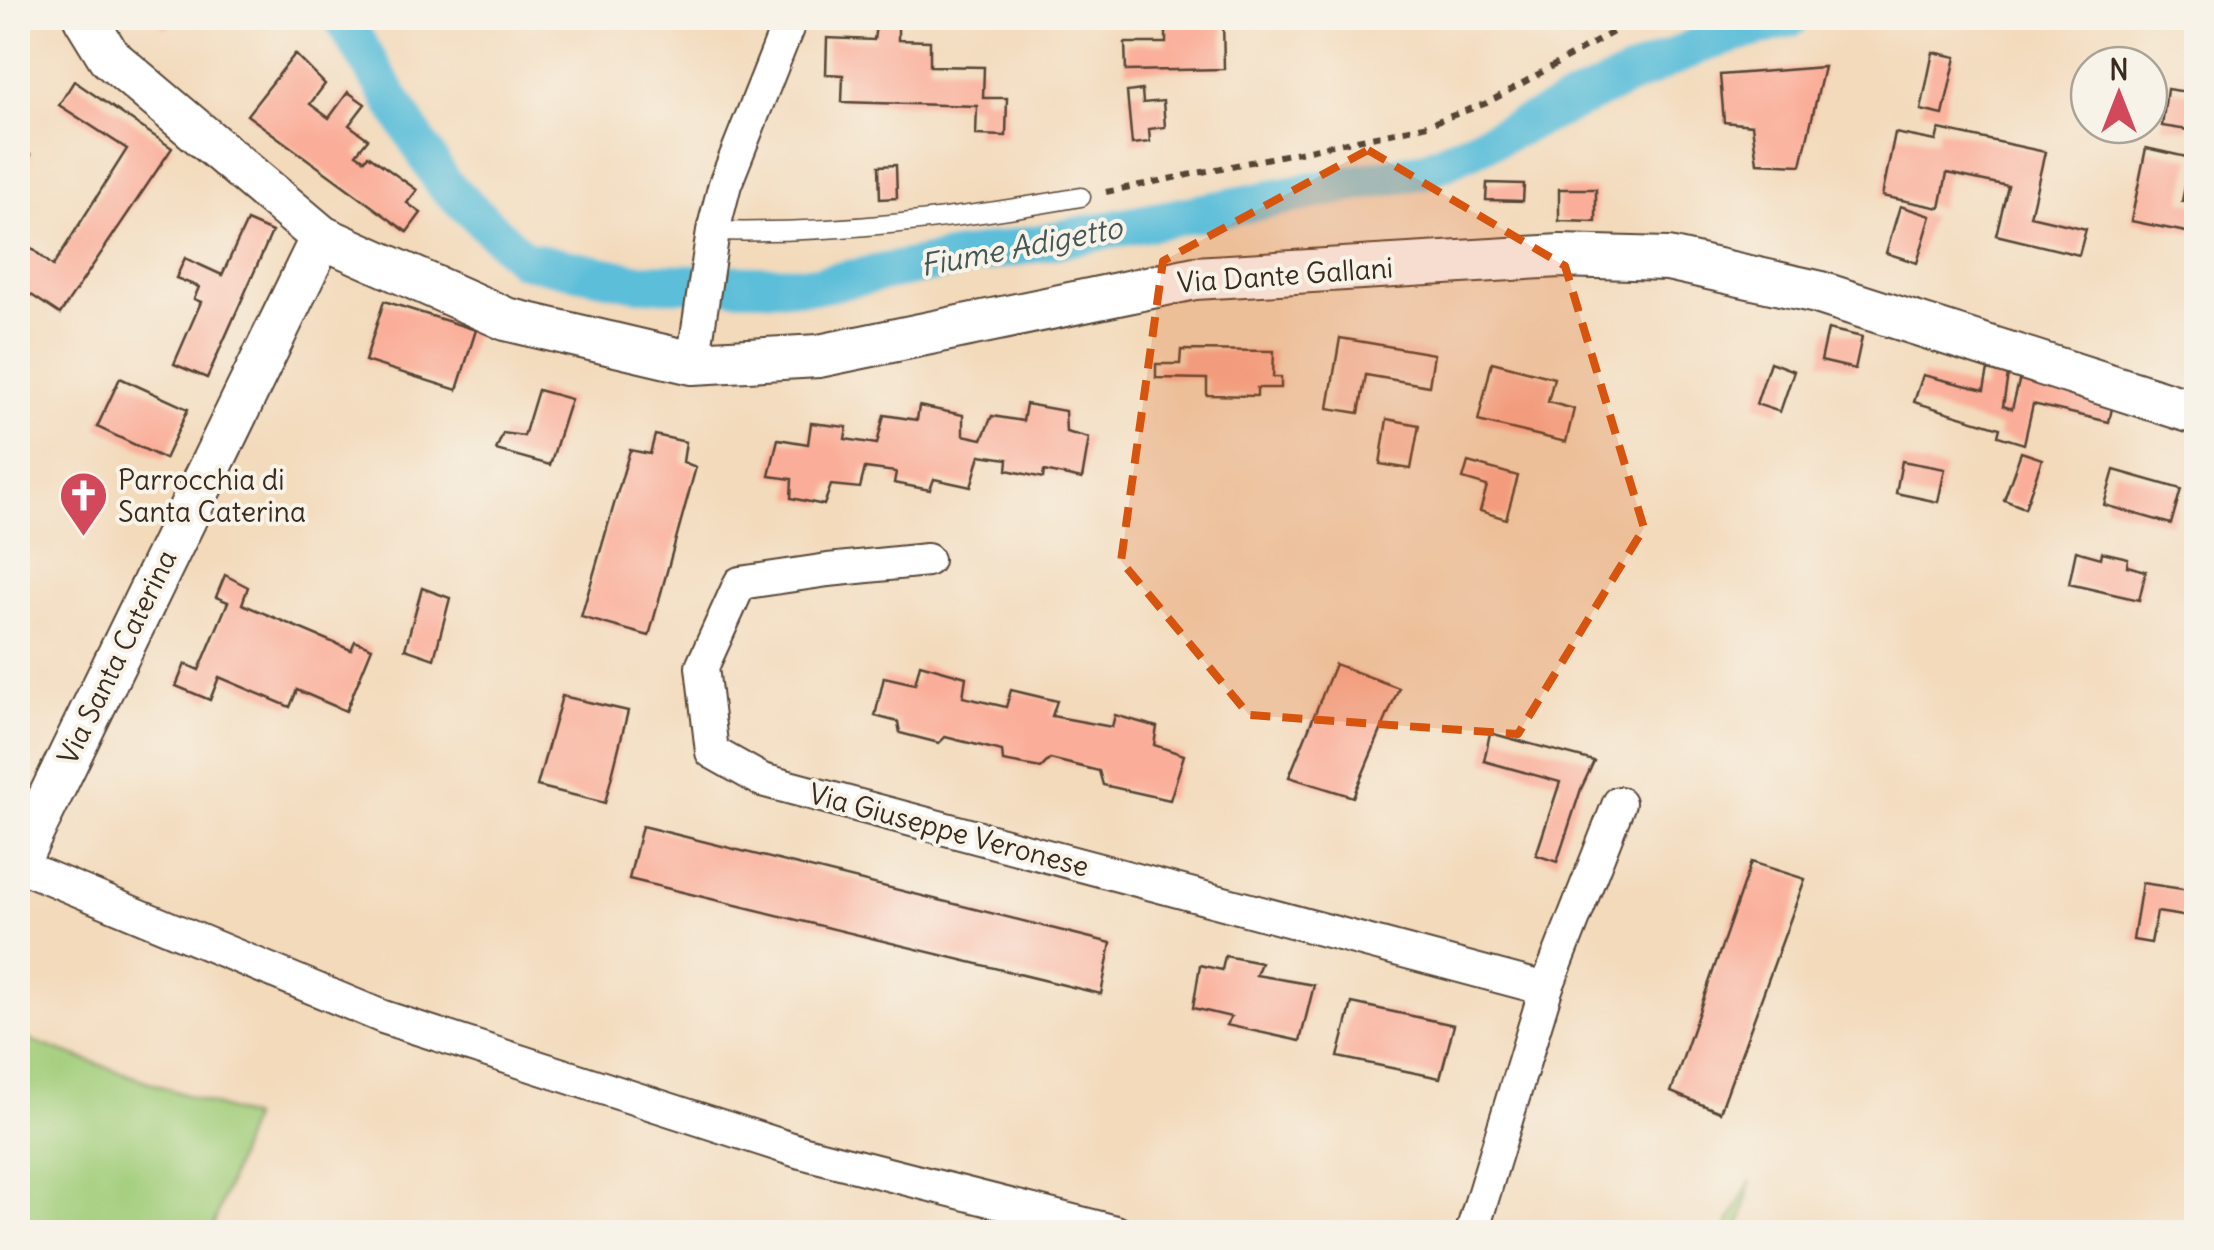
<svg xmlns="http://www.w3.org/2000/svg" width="2214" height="1250" font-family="Delius,sans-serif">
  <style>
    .green { fill: #a2cd7a; stroke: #6e7c4c; stroke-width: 2.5 }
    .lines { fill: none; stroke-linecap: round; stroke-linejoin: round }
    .canal { stroke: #5bbed9; stroke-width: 38 }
    .building { fill: #faae99 }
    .service-casing { stroke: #574436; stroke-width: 21 }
    .minor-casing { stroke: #574436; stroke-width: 36 }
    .tertiary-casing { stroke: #574436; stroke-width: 46 }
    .path { stroke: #574436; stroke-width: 6; stroke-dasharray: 8 8; stroke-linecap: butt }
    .service { stroke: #fff; stroke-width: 18 }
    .minor { stroke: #fff; stroke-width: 32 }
    .tertiary { stroke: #fff; stroke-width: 42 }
    .marked { fill: #d7540e; fill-opacity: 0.2; stroke: #d7540e; stroke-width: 8; stroke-dasharray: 20 12; stroke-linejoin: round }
    .labels { text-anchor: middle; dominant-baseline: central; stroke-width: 8; stroke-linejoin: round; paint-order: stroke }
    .street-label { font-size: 28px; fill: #3b2a1e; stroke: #f7f3e8 }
    .poi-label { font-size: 28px; fill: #3b2a1e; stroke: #f7f3e8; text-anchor: start }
    .water-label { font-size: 30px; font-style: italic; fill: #455656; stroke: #f7f3e8 }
  </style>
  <rect width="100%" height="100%" fill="#f7f3e8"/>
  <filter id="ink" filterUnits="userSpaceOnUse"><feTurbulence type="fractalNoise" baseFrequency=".01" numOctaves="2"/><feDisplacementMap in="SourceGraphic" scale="20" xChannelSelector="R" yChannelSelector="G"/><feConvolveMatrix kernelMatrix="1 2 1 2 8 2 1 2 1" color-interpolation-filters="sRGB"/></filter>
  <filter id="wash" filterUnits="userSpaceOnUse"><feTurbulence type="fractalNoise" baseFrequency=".0048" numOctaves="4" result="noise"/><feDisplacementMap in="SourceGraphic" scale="40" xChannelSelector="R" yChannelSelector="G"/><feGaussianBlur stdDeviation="2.25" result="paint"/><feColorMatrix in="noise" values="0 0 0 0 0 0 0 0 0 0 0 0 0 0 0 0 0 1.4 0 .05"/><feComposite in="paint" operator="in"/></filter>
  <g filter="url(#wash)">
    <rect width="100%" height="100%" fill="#f3dabb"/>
    <!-- green -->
    <g class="green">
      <polygon points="18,1036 251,1118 211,1232 18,1232"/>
      <polygon points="1751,1180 1739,1232 1724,1232"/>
    </g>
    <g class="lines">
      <!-- canal -->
      <polyline class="canal" points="342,18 443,183 523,259 636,282 817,285 1425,170 1702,44 1791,18"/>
    </g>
    <g id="blocks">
      <!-- building -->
      <g class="building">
        <polygon points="155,18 178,18 165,29"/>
        <polygon points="877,18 898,18 898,40 930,41 930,66 984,67 983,98 1007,98 1006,136 976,135 977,106 842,102 843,75 826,74 827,38 874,40"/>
        <polygon points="1166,18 1223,18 1224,69 1126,71 1125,43 1166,43"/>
        <polygon points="1933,52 1956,57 1943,115 1921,110"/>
        <polygon points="295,54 325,84 310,104 329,118 348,92 365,104 349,125 368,139 356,154 365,160 368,155 417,190 407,203 421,213 407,232 247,115"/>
        <polygon points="1824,67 1801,165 1757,163 1752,125 1724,122 1720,75"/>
        <polygon points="74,81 172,148 60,314 18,286 18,237 53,266 127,149 59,105"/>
        <polygon points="2167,89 2194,93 2188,130 2162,126"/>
        <polygon points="1142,90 1143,103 1163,101 1165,127 1149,129 1150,142 1132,144 1127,92"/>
        <polygon points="1939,129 2045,152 2030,216 2086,229 2079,255 1996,235 2008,186 1947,173 1940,208 1882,196 1895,133 1936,141"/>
        <polygon points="18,146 31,155 18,175"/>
        <polygon points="2146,148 2191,158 2182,201 2196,204 2191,233 2131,221"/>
        <polygon points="896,165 897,198 880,199 879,166"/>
        <polygon points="1487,183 1524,184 1523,201 1486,200"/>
        <polygon points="1559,189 1596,189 1596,222 1559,221"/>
        <polygon points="1900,206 1931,216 1917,263 1886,253"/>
        <polygon points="247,221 272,232 207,378 174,364 201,302 194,299 199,287 176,278 185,258 222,275"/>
        <polygon points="384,301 476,330 457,390 365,361"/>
        <polygon points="1828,329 1862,337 1855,369 1821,361"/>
        <polygon points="1340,338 1434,354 1429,386 1366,375 1359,413 1328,408"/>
        <polygon points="1181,350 1274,351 1273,377 1281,377 1281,388 1257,388 1257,396 1207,395 1207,379 1156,378 1156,364 1180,364"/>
        <polygon points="1492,362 1554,378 1548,402 1574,409 1566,442 1478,421"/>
        <polygon points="1770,362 1794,371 1780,412 1756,404"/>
        <polygon points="2023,366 2114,399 2109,422 2033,404 2024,444 1998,436 2000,428 1914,402 1923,375 1984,390 1988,370 2008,375 2003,406 2012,409"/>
        <polygon points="120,378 188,409 165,459 97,427"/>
        <polygon points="538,390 571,399 550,465 496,450 503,433 524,436"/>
        <polygon points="1026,404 1065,411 1066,432 1089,438 1082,479 1044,471 1043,478 1007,470 1008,459 980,455 971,487 934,479 930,490 894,483 896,472 865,468 860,488 831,485 824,505 791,498 792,479 769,476 778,439 808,444 811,423 847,427 845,439 877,444 884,415 917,420 919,406 963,415 963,435 982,439 992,416 1023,421"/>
        <polygon points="1387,419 1419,425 1411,469 1380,464"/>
        <polygon points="655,435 686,442 683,462 696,467 649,636 581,617 630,450 650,454"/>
        <polygon points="2021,452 2042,459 2025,508 2004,500"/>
        <polygon points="1902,461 1945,469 1938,502 1896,493"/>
        <polygon points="1468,462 1518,476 1506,519 1480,511 1487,486 1463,479"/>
        <polygon points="2114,470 2181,489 2171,524 2104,505"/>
        <polygon points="2076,551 2101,558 2102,552 2128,558 2127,566 2146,571 2139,600 2069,584"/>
        <polygon points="225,575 248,587 242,604 351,650 355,641 372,648 346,711 297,690 290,707 219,677 210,700 176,686 185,664 199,670 228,602 216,597"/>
        <polygon points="422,588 450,598 434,659 405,649"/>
        <polygon points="920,664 966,677 963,697 1006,707 1011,690 1057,701 1052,716 1112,727 1115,715 1157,727 1154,745 1184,755 1170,800 1103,785 1099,771 1050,759 1041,768 1003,761 1002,751 945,737 939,743 900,733 898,722 875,716 884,677 915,684"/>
        <polygon points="1335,664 1399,688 1353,797 1289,777"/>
        <polygon points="562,696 628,711 605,803 537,786"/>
        <polygon points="1490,733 1594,761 1581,789 1557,862 1536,855 1560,782 1484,761"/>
        <polygon points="642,826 1111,943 1101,994 629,879"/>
        <polygon points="1751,862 1805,879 1720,1112 1671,1092"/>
        <polygon points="2142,883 2196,891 2196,918 2157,912 2151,943 2133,940"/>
        <polygon points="1225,956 1261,963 1256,975 1314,985 1300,1041 1226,1025 1231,1017 1193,1008 1200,965 1222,970"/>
        <polygon points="1352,1003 1454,1025 1440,1078 1338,1057"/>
      </g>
    </g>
  </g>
  <g filter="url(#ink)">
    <use href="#blocks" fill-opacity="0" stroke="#574436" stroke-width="2.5"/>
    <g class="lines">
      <defs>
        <path id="service" d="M713,231C837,234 958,219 1081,197"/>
        <g id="minor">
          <polyline points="693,363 713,231 725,184 791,18"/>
          <polyline points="927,560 828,570 740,583 702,667 712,752 762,780 1546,989"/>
          <polyline points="18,865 383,1017 801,1152 1116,1232"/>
          <polyline points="1472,1232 1546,989 1619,803"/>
        </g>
        <g id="tertiary">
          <polyline points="85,18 109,57 322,237 506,319 693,363 819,356 1195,278 1560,256 1668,259 1817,292 2196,413"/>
          <polyline points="18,862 322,237"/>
        </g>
      </defs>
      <!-- service casing -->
      <use href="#service" class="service-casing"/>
      <!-- minor casing -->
      <use href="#minor" class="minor-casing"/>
      <!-- tertiary casing -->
      <use href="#tertiary" class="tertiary-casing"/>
      <!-- path -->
      <polyline class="path" points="1106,192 1424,126 1487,103 1638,18"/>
      <!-- service -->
      <use href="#service" class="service"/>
      <!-- minor -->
      <use href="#minor" class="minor"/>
      <!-- tertiary -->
      <use href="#tertiary" class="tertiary"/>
    </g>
  </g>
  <!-- marked area -->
  <path class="marked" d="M1368,150L1565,266L1644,528L1518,734L1249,715L1121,561L1163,261Z"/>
  <!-- icons -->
  <defs>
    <symbol id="church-pin" viewBox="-11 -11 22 30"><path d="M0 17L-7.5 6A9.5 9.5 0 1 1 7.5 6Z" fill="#d1495b" stroke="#f7f3e8"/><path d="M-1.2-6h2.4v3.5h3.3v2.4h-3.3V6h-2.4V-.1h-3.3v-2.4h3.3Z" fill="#fff"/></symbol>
  </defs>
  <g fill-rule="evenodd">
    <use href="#church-pin" x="56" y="468" width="55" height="75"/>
  </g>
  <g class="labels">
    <!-- street labels -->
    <g class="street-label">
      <text transform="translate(1285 275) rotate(-4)">Via Dante Gallani</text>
      <text transform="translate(117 657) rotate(-64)">Via Santa Caterina</text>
      <text transform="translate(949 830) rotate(15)">Via Giuseppe Veronese</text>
    </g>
    <!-- poi labels -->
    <g class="poi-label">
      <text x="118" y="480">Parrocchia di<tspan x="118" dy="32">Santa Caterina</tspan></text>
    </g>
    <!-- water labels -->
    <g class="water-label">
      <text transform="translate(1021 246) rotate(-11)">Fiume Adigetto</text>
    </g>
  </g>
  <!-- margin -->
  <rect width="2214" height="1250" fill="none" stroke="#f7f3e8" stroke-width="60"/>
  <!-- north arrow -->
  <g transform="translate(2119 95)"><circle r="48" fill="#f7f3e8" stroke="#aca397" stroke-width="2.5"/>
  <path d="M0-8L18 38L0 25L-18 38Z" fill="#d1495b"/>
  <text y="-15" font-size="28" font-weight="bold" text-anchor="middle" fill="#3b2a1e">N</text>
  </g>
</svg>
